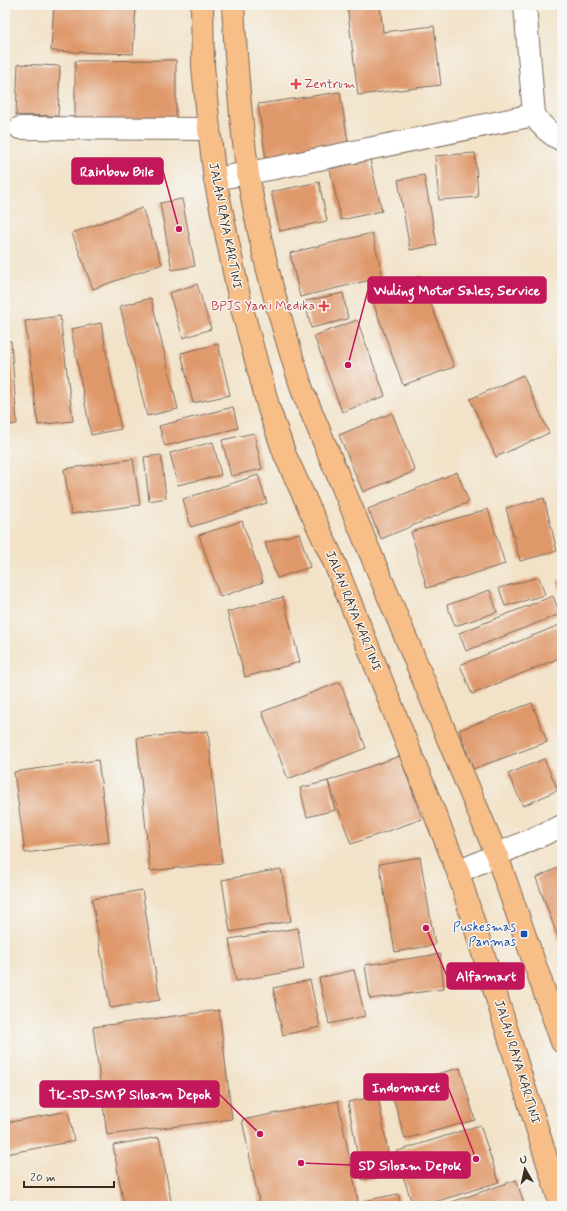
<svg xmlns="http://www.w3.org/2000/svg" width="567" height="1211" font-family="Mynerve,sans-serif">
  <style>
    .building { fill: #df986a }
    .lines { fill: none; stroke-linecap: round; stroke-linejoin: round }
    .street-casing { stroke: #7b6a5a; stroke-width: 24 }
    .primary-casing { stroke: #7b6a5a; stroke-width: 24 }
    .street { stroke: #fff; stroke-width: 22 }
    .primary { stroke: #f7be88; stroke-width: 22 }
    .health-dot { fill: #e0444e; stroke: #f6f6f2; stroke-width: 1.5 }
    .transit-dot { fill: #1a4fb4; stroke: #f6f6f2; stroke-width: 1.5 }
    .labels { text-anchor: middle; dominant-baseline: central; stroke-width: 3; stroke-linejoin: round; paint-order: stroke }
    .health-label { font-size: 13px; fill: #be3a42; stroke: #f6f6f2; text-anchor: start }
    .street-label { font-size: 13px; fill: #3b2a1e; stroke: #f6f6f2 }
    .transit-label { font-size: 13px; fill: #164399; stroke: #f6f6f2; text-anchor: end }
    .leader { fill: none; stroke: #c2185b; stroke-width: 1.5 }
    .callout-dot { fill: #c2185b; stroke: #f6f6f2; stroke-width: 1.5 }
    .callout { fill: #c2185b; stroke: #c2185b; stroke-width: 1.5 }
    .callout-label { font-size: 14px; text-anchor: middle; font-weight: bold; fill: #fff }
  </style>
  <rect width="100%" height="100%" fill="#f6f6f2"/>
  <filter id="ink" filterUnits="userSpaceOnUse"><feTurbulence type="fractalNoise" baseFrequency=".025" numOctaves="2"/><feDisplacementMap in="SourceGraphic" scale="8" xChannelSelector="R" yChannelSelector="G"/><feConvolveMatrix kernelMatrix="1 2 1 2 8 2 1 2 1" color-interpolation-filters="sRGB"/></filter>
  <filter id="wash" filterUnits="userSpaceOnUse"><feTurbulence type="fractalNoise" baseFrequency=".012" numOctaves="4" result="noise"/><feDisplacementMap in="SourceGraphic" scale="16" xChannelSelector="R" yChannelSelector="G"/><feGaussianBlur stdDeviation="0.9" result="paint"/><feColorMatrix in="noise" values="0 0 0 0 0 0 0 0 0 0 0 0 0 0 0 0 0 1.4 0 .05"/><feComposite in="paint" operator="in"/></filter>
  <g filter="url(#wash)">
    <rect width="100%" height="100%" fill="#f2e2c8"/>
    <g id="blocks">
      <!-- building -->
      <g class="building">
        <polygon points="54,5 136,6 133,54 51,51"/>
        <polygon points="347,5 380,5 383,32 434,26 441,85 358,95"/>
        <polygon points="556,5 562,5 562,20"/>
        <polygon points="176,60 176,121 75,121 75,61"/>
        <polygon points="18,64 60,66 58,116 16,115"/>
        <polygon points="340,92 349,148 266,160 258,104"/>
        <polygon points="475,153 478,197 439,200 435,156"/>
        <polygon points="370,160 382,211 341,220 330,169"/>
        <polygon points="424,175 437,245 410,250 398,180"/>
        <polygon points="319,182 327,221 280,231 271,192"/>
        <polygon points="182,199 195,266 172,270 160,203"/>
        <polygon points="142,208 162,264 93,289 72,233"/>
        <polygon points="372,233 383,277 300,297 290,253"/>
        <polygon points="421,276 454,367 403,385 370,294"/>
        <polygon points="197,284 211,329 183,338 169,293"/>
        <polygon points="343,293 348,319 311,328 305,301"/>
        <polygon points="151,298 178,409 147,416 120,306"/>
        <polygon points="60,316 73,421 38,425 25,321"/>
        <polygon points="357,320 385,396 342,412 314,336"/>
        <polygon points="101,323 121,429 91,435 71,329"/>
        <polygon points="5,341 11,341 17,424 5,425"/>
        <polygon points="218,344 230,395 193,403 181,353"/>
        <polygon points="523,375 549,433 496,457 470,399"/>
        <polygon points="233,407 238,428 165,446 159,426"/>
        <polygon points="392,413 415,471 363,492 339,435"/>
        <polygon points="254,433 262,469 231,476 222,440"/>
        <polygon points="213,442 221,475 178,485 170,453"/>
        <polygon points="161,455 166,498 149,501 144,457"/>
        <polygon points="133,459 140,505 71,514 64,469"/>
        <polygon points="457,472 469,502 381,539 368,509"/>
        <polygon points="258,475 267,503 191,527 183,499"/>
        <polygon points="544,498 557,551 520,561 506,508"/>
        <polygon points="488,509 505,564 427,588 411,532"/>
        <polygon points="242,521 263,582 220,597 199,535"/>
        <polygon points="299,533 310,567 277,578 265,543"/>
        <polygon points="539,577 545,595 505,606 499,588"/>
        <polygon points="562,579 562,594 557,581"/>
        <polygon points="490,590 497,612 455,626 447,605"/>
        <polygon points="553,596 560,614 466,651 459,633"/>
        <polygon points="283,597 300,662 245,677 227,612"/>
        <polygon points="562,624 562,657 472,694 460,665"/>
        <polygon points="340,682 366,748 288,779 262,712"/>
        <polygon points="532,703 547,742 473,769 459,730"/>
        <polygon points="208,731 222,863 150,871 137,738"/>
        <polygon points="400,756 422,819 351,844 328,781"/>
        <polygon points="544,759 558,790 523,806 508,774"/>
        <polygon points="98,760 109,842 25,853 14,772"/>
        <polygon points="328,781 335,810 307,817 300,788"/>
        <polygon points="420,857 435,945 395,952 379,864"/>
        <polygon points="562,866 562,948 536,878"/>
        <polygon points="281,869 291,921 230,932 222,880"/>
        <polygon points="142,890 160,1000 110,1008 92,899"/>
        <polygon points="298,928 304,969 236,981 229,939"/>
        <polygon points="440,954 444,989 370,999 365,965"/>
        <polygon points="354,970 365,1016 329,1024 319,978"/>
        <polygon points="310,980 320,1027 283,1035 273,988"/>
        <polygon points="219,1010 232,1119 107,1135 93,1027"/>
        <polygon points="460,1068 475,1120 405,1139 390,1086"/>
        <polygon points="378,1096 392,1175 362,1180 348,1102"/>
        <polygon points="338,1101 359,1206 260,1206 242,1120"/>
        <polygon points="68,1111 74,1141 6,1154 5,1123"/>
        <polygon points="480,1125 499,1182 422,1206 413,1206 395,1152"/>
        <polygon points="159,1137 172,1206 124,1206 113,1145"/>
        <polygon points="516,1180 525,1206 440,1206"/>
        <polygon points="398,1194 401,1206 364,1206 363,1201"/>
        <polygon points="8,1197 9,1206 5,1206 5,1198"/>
      </g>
    </g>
  </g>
  <g filter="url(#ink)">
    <use href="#blocks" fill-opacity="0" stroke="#7b6a5a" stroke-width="1"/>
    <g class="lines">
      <defs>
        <g id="street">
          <path d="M525,5L534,115C541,126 549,134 562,140"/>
          <polyline points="20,128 209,129"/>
          <polyline points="215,179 275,168 534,115"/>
          <polyline points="458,872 562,826"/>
        </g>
        <g id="primary">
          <polyline points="202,5 203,66 209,129 215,179 240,301 269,409 285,455 335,564 458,872 561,1206"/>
          <path d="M233,5C236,62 240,118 248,174C260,249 280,321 303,392L497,856L562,1042"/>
        </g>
      </defs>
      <!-- street casing -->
      <use href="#street" class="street-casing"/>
      <!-- primary casing -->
      <use href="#primary" class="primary-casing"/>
      <!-- street -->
      <use href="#street" class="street"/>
      <!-- primary -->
      <use href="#primary" class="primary"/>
    </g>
  </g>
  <!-- markers -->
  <g class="health-dot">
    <path d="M294 78h4v4h4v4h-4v4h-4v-4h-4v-4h4z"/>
    <path d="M322 300h4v4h4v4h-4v4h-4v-4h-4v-4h4z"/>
  </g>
  <rect class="transit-dot" x="520" y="930" width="8" height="8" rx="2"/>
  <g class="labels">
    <!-- health labels -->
    <g class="health-label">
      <text x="304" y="84">Zentrum</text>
      <text x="315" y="306" text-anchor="end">BPJS Yani Medika</text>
    </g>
    <!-- street labels -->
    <g class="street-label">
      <text transform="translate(225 226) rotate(79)">JALAN RAYA KARTINI</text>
      <text transform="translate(353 611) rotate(68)">JALAN RAYA KARTINI</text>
      <text transform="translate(517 1062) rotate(73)">JALAN RAYA KARTINI</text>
    </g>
    <!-- transit labels -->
    <g class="transit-label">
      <text x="516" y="927">Puskesmas<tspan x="516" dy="15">Panmas</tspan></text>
    </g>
  </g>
  <!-- callouts -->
  <path class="leader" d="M179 229L163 171M348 365L368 290M426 928L447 976M476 1159L448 1087M260 1134L219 1094M301 1163L351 1165"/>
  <g class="callout-dot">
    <circle cx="179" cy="229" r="4"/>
    <circle cx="348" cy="365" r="4"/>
    <circle cx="426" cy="928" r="4"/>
    <circle cx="476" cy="1159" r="4"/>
    <circle cx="260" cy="1134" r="4"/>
    <circle cx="301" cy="1163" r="4"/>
  </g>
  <g class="callout">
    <rect x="72" y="158" width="91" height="26" rx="4"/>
    <rect x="368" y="277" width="178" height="26" rx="4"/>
    <rect x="447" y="963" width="77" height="26" rx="4"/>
    <rect x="364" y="1074" width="84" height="26" rx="4"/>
    <rect x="40" y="1081" width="179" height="26" rx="4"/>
    <rect x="351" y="1152" width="119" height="26" rx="4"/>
  </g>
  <g class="callout-label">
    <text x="117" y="176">Rainbow Bile</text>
    <text x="457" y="295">Wuling Motor Sales, Service</text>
    <text x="486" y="981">Alfamart</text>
    <text x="406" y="1092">Indomaret</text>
    <text x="130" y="1099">TK-SD-SMP Siloam Depok</text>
    <text x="410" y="1170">SD Siloam Depok</text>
  </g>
  <!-- margin -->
  <rect width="567" height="1211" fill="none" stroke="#f6f6f2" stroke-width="20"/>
  <!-- north arrow -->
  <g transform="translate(525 1169) rotate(351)" stroke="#f6f6f2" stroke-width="3" paint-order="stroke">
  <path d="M0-3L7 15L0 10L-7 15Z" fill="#3b2a1e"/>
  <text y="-6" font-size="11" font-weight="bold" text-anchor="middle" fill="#3b2a1e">U</text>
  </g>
  <!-- scale -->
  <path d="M24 1181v6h90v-6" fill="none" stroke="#3b2a1e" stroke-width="2"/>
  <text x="30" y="1181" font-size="12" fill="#3b2a1e" stroke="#f6f6f2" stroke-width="3" paint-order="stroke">20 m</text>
</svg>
